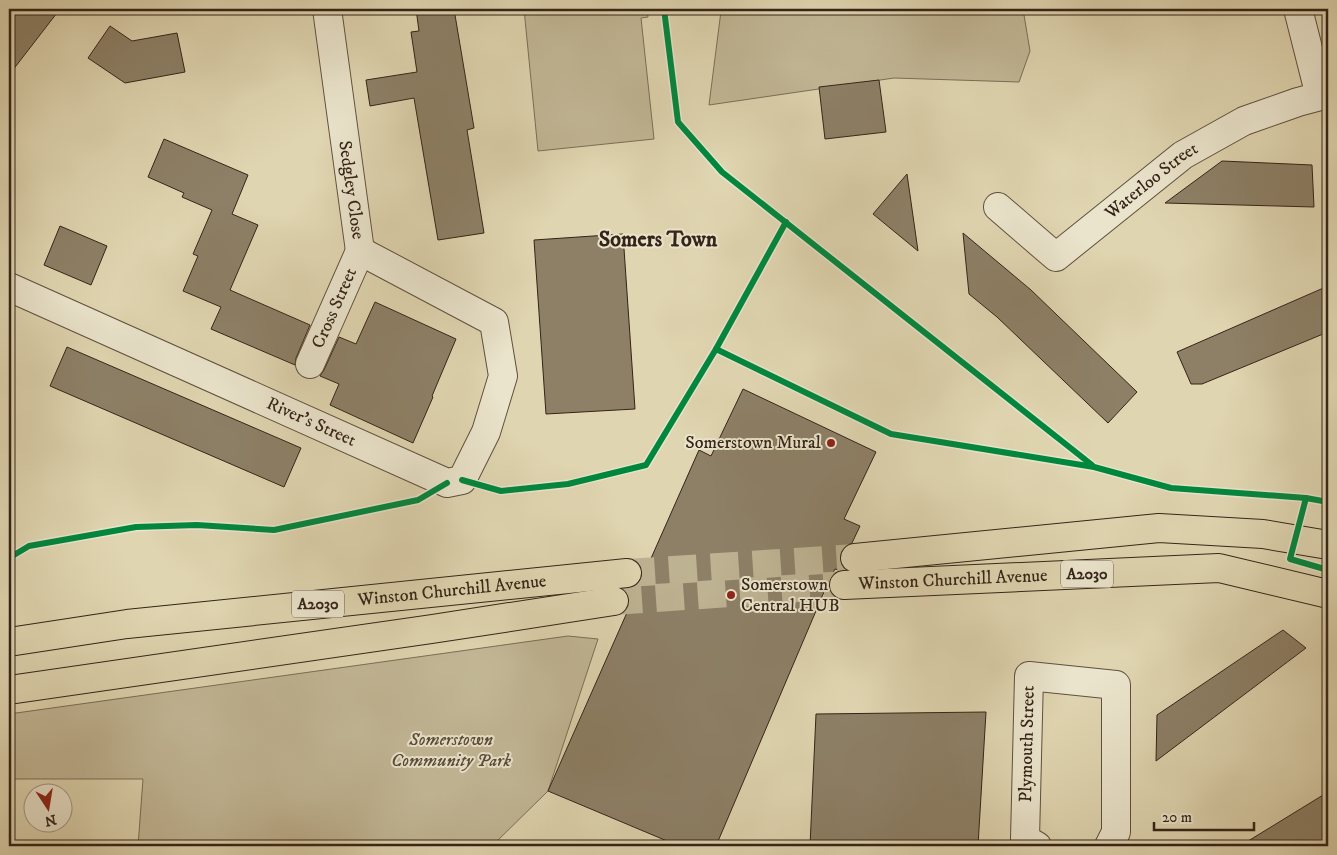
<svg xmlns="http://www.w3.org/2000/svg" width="1337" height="855" font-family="'IM FELL DW Pica',serif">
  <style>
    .green { fill: #c2b796; stroke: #7b6e57 }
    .building { fill: #8d8067; stroke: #342418 }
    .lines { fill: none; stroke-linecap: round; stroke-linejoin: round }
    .primary-tunnel { stroke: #bdb292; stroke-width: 28; stroke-dasharray: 28 14; stroke-linecap: butt }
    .minor-casing { stroke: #5f503e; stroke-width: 30 }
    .primary-casing { stroke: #342418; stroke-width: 30 }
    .minor { stroke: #eae4cc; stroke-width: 28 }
    .primary { stroke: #dfd5b0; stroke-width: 28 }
    .cycleway-casing { stroke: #eae4cc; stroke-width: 9 }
    .cycleway { stroke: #00873e; stroke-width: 6 }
    .poi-dot { fill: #8f2418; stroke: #eae4cc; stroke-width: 2 }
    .labels { text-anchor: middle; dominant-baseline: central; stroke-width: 4; stroke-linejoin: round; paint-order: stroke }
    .shield { fill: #eae4cc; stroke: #6b5e4e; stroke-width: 1 }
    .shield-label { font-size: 16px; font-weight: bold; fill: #342418 }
    .street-label { font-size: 18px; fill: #342418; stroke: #eae4cc }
    .poi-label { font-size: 18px; fill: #342418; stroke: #eae4cc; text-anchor: end }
    .park-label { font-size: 18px; font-style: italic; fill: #584938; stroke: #eae4cc }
    .district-label { font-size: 22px; font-weight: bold; fill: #342418; stroke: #eae4cc }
  </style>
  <rect width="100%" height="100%" fill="#dfd5b0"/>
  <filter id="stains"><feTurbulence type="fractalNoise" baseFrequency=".004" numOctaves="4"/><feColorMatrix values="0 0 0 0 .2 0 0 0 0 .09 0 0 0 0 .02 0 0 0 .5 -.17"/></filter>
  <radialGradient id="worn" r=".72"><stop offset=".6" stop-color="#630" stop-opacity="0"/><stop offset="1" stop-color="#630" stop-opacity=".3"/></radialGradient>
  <!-- green -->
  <g class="green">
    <polygon points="524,9 647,9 648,17 641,18 654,139 538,151"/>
    <polygon points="745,9 1023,9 1030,51 1019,82 894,78 709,105 721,11"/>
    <polygon points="568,636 598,639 548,791 492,846 138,846 143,779 13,779 9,777 9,714"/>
  </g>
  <!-- building -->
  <g class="building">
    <polygon points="9,9 60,9 9,75"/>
    <polygon points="416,9 454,9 474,128 467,130 484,233 438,240 414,98 370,106 366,80 417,72 411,32 419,31"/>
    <polygon points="110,26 132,41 177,33 185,72 125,83 88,58"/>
    <polygon points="879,80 886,132 825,139 819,87"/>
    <polygon points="164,139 248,175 232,214 258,225 230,290 310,325 296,358 295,365 211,329 221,307 183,291 198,256 193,254 212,210 182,197 184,193 148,177"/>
    <polygon points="1222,161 1312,165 1314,207 1165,203"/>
    <polygon points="907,174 918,251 873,214"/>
    <polygon points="60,226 107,246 91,285 44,265"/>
    <polygon points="963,233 1031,290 1137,392 1108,423 997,317 969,294"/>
    <polygon points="623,234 635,409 546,414 534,240"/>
    <polygon points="1328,286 1328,332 1202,384 1191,384 1177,352"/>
    <polygon points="375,302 456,339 432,396 433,397 413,443 330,405 339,384 320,376 324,370 339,337 356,344"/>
    <polygon points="67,347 301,448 284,487 50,386"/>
    <polygon points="743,389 876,452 844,519 860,526 852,543 846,546 841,552 839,559 841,565 839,570 835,569 830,578 716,846 679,846 548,791 699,450 711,456"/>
    <polygon points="1283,630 1306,648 1156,761 1157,715"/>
    <polygon points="986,712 978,846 810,846 816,714"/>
    <polygon points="1328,792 1328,839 1318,846 1240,846"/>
  </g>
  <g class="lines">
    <!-- primary-tunnel -->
    <g class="primary-tunnel">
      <polyline points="627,573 855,558"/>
      <polyline points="614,601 844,585"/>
    </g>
    <defs>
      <g id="minor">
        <polyline points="1298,9 1320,96"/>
        <path id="s1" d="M998,207L1056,257L1183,155L1244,121L1298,102L1328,94"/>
        <path id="s2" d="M9,287L447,483L462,480L486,432L503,376L494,322L360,251L327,9"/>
        <path id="s3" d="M310,364L360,251"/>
        <path id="s4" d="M1037,846L1025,839L1029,676L1116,685V832L1109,846"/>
      </g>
      <g id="primary">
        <polyline points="855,558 1159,528 1263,534 1328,545"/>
        <path id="s5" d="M844,585L1219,568L1328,594"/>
        <path id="s6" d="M9,642L127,624L627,573"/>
        <polyline points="9,690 432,629 614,601"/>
      </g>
    </defs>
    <!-- minor casing -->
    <use href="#minor" class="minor-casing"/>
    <!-- primary casing -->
    <use href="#primary" class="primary-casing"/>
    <!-- minor -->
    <use href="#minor" class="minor"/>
    <!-- primary -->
    <use href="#primary" class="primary"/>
    <defs>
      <g id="cycleway">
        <polyline points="664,9 678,122 722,172 1092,465"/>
        <polyline points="716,349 786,222"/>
        <polyline points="462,480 501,491 568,484 646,465 716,349 891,434 1094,467 1171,488 1306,498 1328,502"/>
        <polyline points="1306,498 1290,559 1328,570"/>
        <polyline points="9,558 29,546 136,527 197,525 274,530 418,500 447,483"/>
      </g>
    </defs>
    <!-- cycleway casing -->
    <use href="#cycleway" class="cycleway-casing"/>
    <!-- cycleway -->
    <use href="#cycleway" class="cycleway"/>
  </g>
  <!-- markers -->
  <g class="poi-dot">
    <circle cx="831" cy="443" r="5"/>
    <circle cx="731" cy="595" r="5"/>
  </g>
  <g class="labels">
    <!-- shield labels -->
    <g class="shield">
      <rect x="1061" y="560.5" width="52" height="27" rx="4"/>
      <rect x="292" y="590.5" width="52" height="27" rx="4"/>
    </g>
    <g class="shield-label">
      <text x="1087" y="574">A2030</text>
      <text x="318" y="604">A2030</text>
    </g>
    <!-- street labels -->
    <g class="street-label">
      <text stroke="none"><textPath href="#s1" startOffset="199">Waterloo Street</textPath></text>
      <text transform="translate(351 190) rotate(82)">Sedgley Close</text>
      <text stroke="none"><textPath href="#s3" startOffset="61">Cross Street</textPath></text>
      <text stroke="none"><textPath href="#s2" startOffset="331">River's Street</textPath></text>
      <text stroke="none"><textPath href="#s5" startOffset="109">Winston Churchill Avenue</textPath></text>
      <text stroke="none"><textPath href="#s6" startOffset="446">Winston Churchill Avenue</textPath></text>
      <text stroke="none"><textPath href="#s4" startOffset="109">Plymouth Street</textPath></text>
    </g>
    <!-- poi labels -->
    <g class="poi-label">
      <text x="821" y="443">Somerstown Mural</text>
      <text x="741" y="585" text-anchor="start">Somerstown<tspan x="741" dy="21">Central HUB</tspan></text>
    </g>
    <!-- park labels -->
    <g class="park-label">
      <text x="451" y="740">Somerstown<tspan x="451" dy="21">Community Park</tspan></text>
    </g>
    <!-- district labels -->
    <g class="district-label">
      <text x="658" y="239">Somers Town</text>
    </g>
  </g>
  <!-- margin -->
  <rect width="1337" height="855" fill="none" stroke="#dfd5b0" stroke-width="30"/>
  <rect x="10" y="10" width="1317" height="835" fill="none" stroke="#342418" stroke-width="2.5"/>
  <rect x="15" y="15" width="1307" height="825" fill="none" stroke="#342418"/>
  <!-- north arrow -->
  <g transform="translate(48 808) rotate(168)"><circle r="24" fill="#eae4cc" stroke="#a19784"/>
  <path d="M0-4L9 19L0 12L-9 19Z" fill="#8f2418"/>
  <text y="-8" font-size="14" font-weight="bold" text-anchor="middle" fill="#342418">N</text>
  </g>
  <!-- scale -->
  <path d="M1154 822v8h100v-8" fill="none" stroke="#342418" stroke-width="2.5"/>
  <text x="1162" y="822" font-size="15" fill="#342418" stroke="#eae4cc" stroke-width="4" paint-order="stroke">20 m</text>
  <rect width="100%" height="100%" filter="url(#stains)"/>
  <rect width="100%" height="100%" fill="url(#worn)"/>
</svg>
